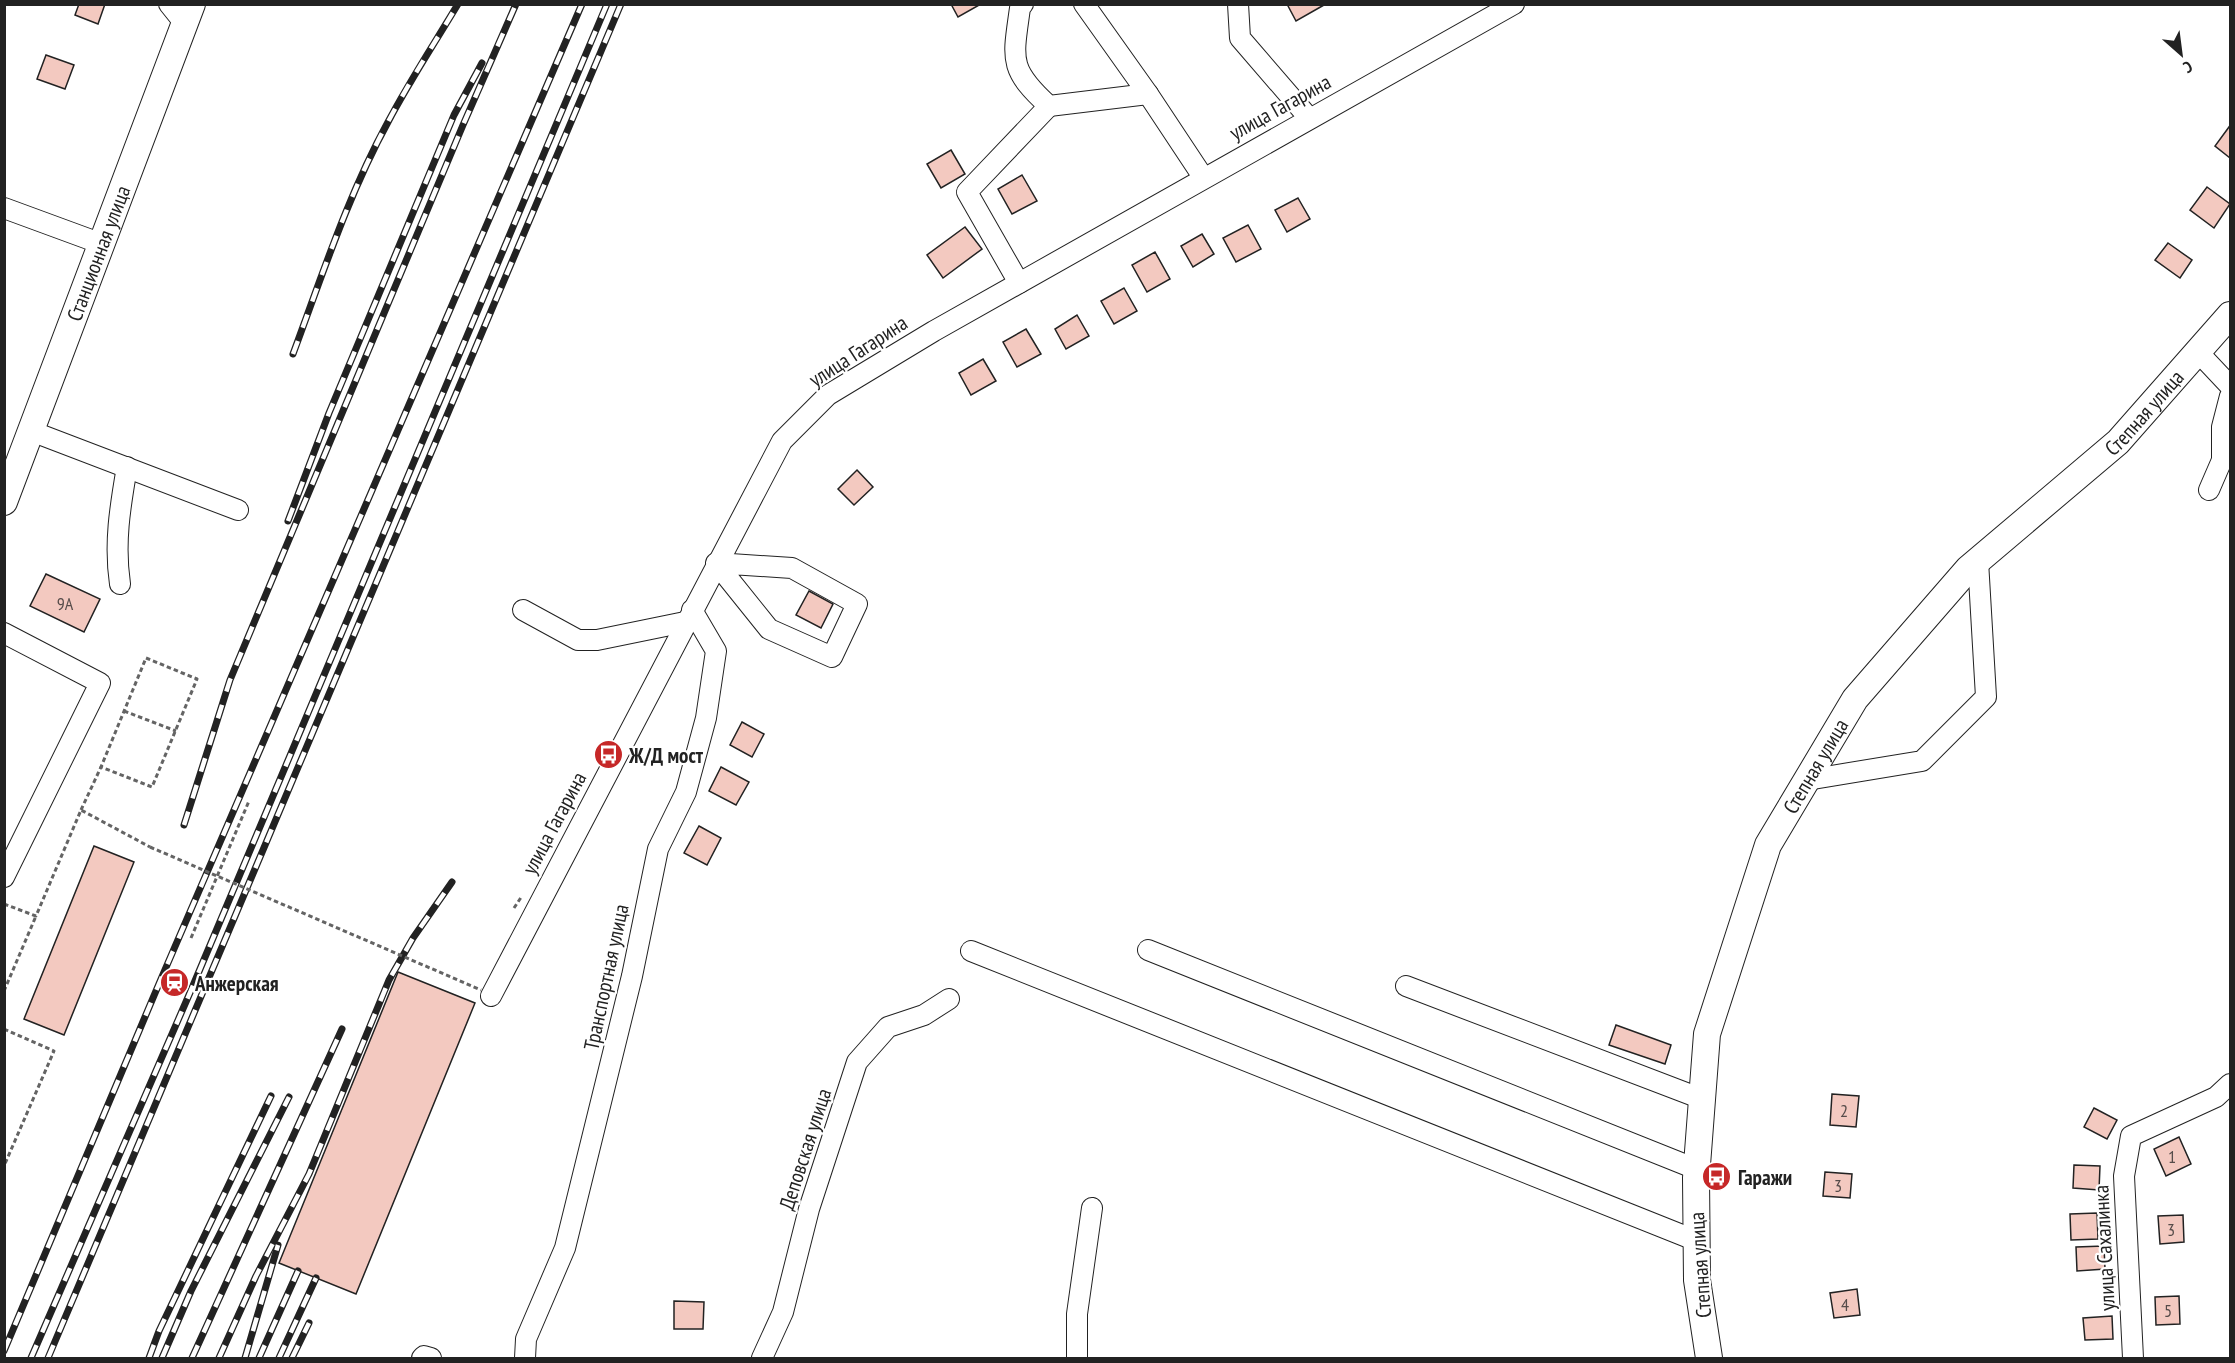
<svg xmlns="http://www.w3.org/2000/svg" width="2235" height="1363" font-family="'PT Sans Narrow',sans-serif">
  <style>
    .building { fill: #f3c9c0; stroke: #222; stroke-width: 1.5 }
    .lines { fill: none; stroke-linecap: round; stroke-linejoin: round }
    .minor-casing { stroke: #222; stroke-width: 22 }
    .major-casing { stroke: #222; stroke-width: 28 }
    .path { stroke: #646464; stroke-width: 3; stroke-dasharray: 4.5 3; stroke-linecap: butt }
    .minor { stroke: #fff; stroke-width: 20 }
    .major { stroke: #fff; stroke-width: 26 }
    .rail-casing { stroke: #222; stroke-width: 7 }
    .rail { stroke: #fff; stroke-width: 4.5; stroke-dasharray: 14; stroke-linecap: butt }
    .path-bridge { stroke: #646464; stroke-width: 3; stroke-dasharray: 4.5 3; stroke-linecap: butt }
    .labels { text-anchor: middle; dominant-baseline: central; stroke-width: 4.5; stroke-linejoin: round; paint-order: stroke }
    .number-label { font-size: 18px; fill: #564c4a }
    .street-label { font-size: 21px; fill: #222; stroke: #fff }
    .poi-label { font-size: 21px; font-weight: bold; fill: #222; stroke: #fff; text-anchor: start }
  </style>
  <rect width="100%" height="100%" fill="#fff"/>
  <!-- building -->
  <g class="building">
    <polygon points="79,4 105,4 98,24 75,15"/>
    <polygon points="951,4 981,4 958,17"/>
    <polygon points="1287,4 1323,4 1324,5 1296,21"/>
    <polygon points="46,55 74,65 65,89 37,79"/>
    <polygon points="2229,127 2230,128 2230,158 2215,146"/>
    <polygon points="951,150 965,174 941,188 927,164"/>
    <polygon points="1022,175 1037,201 1012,214 998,189"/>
    <polygon points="2207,187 2230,204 2214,228 2190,210"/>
    <polygon points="1298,198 1310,219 1287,232 1275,210"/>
    <polygon points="1248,225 1261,249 1236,262 1223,238"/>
    <polygon points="965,227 982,249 943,278 927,255"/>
    <polygon points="1202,234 1214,254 1193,267 1181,246"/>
    <polygon points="2168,243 2192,260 2180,278 2155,260"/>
    <polygon points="1155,252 1170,279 1147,292 1132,265"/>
    <polygon points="1124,288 1137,311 1114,324 1101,301"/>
    <polygon points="1077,315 1089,336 1066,349 1055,329"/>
    <polygon points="1026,329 1041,354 1017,367 1003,342"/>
    <polygon points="983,359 996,381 971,395 959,373"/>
    <polygon points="857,470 873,487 854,505 838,489"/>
    <polygon points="46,574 100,599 84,632 30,606"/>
    <polygon points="809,591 833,604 821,628 796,615"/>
    <polygon points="742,722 764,734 752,757 730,745"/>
    <polygon points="721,767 749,782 736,805 709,791"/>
    <polygon points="699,826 721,838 707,865 684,853"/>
    <polygon points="94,846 134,862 64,1035 24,1019"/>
    <polygon points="398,972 475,1003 356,1294 279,1263"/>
    <polygon points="1616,1025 1671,1045 1665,1064 1609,1045"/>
    <polygon points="1832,1094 1859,1096 1856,1127 1830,1125"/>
    <polygon points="2094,1108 2117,1120 2107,1139 2084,1127"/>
    <polygon points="2179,1137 2191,1164 2166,1176 2154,1149"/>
    <polygon points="2074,1165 2100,1166 2099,1190 2073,1188"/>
    <polygon points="1825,1172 1852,1174 1850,1198 1823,1196"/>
    <polygon points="2097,1213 2098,1239 2071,1240 2070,1214"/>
    <polygon points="2183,1215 2184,1242 2160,1244 2158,1216"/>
    <polygon points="2104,1246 2105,1269 2077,1271 2076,1247"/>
    <polygon points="1857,1289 1860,1315 1834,1318 1830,1293"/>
    <polygon points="2179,1296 2180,1324 2156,1325 2155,1297"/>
    <polygon points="674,1301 704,1302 703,1329 674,1329"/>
    <polygon points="2112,1316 2113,1339 2085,1340 2083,1318"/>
  </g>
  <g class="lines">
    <defs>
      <g id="minor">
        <polyline points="169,4 185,24"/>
        <path d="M1023,4L1020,8C1013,59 1008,69 1049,106L1148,94"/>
        <polyline points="1084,4 1148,94 1203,177"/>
        <polyline points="1238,4 1240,38 1309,118"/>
        <polyline points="4,208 102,244"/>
        <polyline points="1019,283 967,192 1049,106"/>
        <polyline points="2198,352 2230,386"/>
        <polyline points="31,431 238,510"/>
        <polyline points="2209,490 2222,460 2222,427 2230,396"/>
        <polygon points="716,563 792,568 857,604 832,657 769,629"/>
        <path d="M120,584C114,544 120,507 127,467"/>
        <polyline points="523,610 578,640 597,640 685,622"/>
        <polyline points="4,633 100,683 4,877"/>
        <polyline points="1807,780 1922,761 1986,697 1978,561"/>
        <polyline points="1148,950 1696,1169"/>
        <polyline points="971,951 1697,1241"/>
        <polyline points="1406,986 1702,1099"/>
        <polyline points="491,996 782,441 828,395 934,331 1514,4"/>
        <polyline points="422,1358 424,1356 431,1358"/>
        <polyline points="525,1358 526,1339 565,1248 632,976 658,849 686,792 706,718 716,651 692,610"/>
        <polyline points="762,1358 783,1312 809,1209 857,1062 888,1027 924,1015 949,999"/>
        <polyline points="1077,1358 1077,1314 1092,1208"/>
        <polyline points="2133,1358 2124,1176 2131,1136 2216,1097 2230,1084"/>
      </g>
      <g id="major">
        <path id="s1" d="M4,502L192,4"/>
        <path id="s2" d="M1709,1358L1697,1280L1696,1178L1707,1034L1768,845L1855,699L1968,569L2118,442L2230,315"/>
      </g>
    </defs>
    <!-- minor casing -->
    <use href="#minor" class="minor-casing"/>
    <!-- major casing -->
    <use href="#major" class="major-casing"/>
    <!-- path -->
    <g class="path">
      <polygon points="146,658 197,679 152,787 101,767"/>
      <polyline points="124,711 176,731"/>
      <polyline points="81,810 101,767"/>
      <polyline points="4,904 36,916 81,810 150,847"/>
      <polyline points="514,908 522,896"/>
      <polyline points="191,938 249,801"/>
      <polyline points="4,991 36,916"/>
      <polyline points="4,1029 54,1051 4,1166"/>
    </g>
    <!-- minor -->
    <use href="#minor" class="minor"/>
    <!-- major -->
    <use href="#major" class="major"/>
    <defs>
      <g id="rail">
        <path d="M293,354C322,276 348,195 388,122C409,82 434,44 458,4"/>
        <polyline points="288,521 329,413 454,115 482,63"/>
        <polyline points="184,825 230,680 463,125 516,4"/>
        <polyline points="4,1351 161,979 582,4"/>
        <polyline points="31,1358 192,988 607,4"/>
        <polyline points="48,1358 621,4"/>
        <polyline points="149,1358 159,1331 271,1096"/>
        <polyline points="162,1358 191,1291 289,1097"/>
        <polyline points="192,1358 342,1029"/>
        <polyline points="219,1358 256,1276 309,1174 389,980 413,938 452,882"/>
        <polyline points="245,1358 278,1245"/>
        <polyline points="259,1358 298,1271"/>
        <polyline points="279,1358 316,1278"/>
        <polyline points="292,1358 309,1323"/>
      </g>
    </defs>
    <!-- rail casing -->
    <use href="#rail" class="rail-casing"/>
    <!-- rail -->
    <use href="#rail" class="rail"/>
    <!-- path-bridge -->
    <polyline class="path-bridge" points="150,847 481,990"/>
  </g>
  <!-- icons -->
  <defs>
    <symbol id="bus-disc" viewBox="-11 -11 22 22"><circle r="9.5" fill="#c62828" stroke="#fff"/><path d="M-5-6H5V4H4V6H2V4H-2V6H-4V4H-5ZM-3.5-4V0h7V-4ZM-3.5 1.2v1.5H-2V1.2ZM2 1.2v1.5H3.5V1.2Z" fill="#fff"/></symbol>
    <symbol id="station-disc" viewBox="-11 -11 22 22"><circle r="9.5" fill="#c62828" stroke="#fff"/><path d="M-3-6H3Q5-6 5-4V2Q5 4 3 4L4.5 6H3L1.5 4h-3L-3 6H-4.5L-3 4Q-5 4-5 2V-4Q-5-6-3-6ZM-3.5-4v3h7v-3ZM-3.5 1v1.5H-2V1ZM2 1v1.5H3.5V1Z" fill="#fff"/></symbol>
  </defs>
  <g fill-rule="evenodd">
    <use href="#bus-disc" x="592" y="738" width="33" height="33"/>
    <use href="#station-disc" x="158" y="966" width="33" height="33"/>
    <use href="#bus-disc" x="1700" y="1160" width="33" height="33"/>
  </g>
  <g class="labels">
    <!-- number labels -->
    <g class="number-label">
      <text x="65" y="603">9А</text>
      <text x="1844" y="1110">2</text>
      <text x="2172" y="1156">1</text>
      <text x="1838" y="1185">3</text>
      <text x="2171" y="1229">3</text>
      <text x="1845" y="1304">4</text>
      <text x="2168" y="1310">5</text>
    </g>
    <!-- street labels -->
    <g class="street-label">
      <text transform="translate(1280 107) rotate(-29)">улица Гагарина</text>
      <text stroke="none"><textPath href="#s1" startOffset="266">Станционная улица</textPath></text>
      <text transform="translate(858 351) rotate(-33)">улица Гагарина</text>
      <text stroke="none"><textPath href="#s2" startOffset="1102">Степная улица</textPath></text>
      <text stroke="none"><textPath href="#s2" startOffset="616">Степная улица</textPath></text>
      <text transform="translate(554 823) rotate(-62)">улица Гагарина</text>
      <text transform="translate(606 977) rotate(-78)">Транспортная улица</text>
      <text transform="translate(805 1149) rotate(-72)">Деповская улица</text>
      <text transform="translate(2104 1248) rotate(-93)">улица Сахалинка</text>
      <text transform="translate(1700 1265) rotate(-94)">Степная улица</text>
    </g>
    <!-- poi labels -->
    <g class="poi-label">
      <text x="629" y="755">Ж/Д мост</text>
      <text x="195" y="983">Анжерская</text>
      <text x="1738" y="1177">Гаражи</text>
    </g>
  </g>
  <!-- border -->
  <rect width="2235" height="1363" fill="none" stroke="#222222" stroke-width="12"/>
  <!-- north arrow -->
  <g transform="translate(2181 54) rotate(152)" stroke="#ffffff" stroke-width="4.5" paint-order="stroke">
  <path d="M0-4.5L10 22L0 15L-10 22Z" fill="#222222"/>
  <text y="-9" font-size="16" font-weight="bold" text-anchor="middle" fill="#222222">С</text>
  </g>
</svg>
